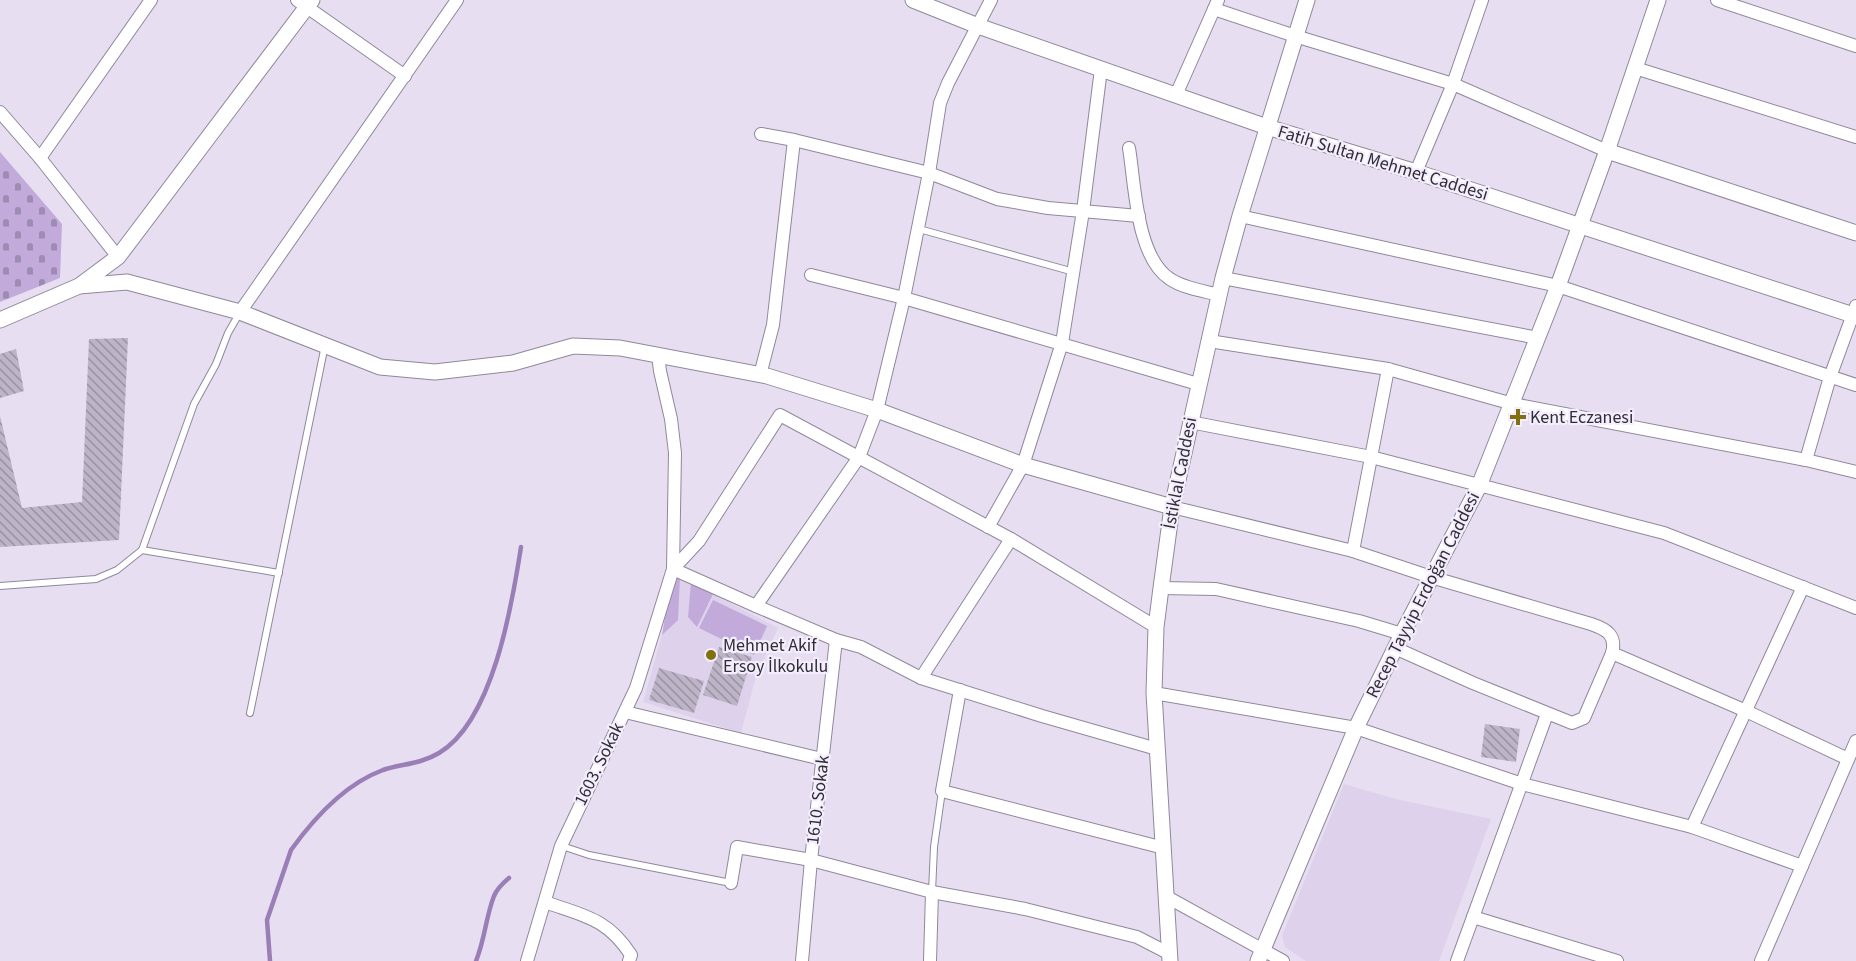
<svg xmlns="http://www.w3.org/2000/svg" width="1856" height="961" font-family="'Source Sans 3',sans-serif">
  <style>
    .built { fill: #ddd1eb }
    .green { fill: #c2aada }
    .cemetery { fill: url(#cemetery-stones) }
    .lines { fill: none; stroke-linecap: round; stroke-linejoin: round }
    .stream { stroke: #9a7fb7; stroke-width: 4.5 }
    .building { fill: url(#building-back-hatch) }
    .service-casing { stroke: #90889a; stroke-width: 8 }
    .minor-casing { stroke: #90889a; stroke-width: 14 }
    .tertiary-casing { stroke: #90889a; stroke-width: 17 }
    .service { stroke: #fff; stroke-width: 6 }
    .minor { stroke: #fff; stroke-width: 12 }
    .tertiary { stroke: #fff; stroke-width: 15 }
    .poi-dot { fill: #826f0e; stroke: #f4edfd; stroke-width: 2 }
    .labels { text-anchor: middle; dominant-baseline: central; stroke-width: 4.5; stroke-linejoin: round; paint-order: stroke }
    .street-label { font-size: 18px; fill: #312d35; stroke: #f4edfd }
    .poi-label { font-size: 18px; fill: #312d35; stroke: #f4edfd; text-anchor: start }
  </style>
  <defs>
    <pattern id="cemetery-stones" width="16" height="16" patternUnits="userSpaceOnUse" patternTransform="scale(1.5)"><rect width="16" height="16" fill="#c2aada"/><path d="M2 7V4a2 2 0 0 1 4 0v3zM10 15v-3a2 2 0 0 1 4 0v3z" fill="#9e8bb2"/></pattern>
    <pattern id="building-back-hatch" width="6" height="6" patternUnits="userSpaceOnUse" patternTransform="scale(1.5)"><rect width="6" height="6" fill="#bdb4c7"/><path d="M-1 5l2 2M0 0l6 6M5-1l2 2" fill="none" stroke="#9a93a2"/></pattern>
  </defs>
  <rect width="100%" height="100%" fill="#e8def2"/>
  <!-- built -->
  <g class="built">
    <polygon points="673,573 778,628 756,676 741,733 643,702 662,635"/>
    <polygon points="1344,784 1396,799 1491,819 1439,961 1306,961 1285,947 1282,936"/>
  </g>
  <!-- green -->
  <g class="green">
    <polygon points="673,573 680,577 678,620 662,635"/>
    <polygon points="691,583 713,594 697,627 688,617"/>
    <polygon points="713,600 767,626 754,655 699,628"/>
  </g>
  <!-- cemetery -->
  <polygon class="cemetery" points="0,152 62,224 60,278 0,302"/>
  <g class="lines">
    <!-- stream -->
    <g class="stream">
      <path d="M270,961L267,920L291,850C314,818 345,784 383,770C401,764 421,764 439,753C493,721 512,605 521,547"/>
      <path d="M476,961C485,939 486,916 494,896C497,889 503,883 509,878"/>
    </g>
  </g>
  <!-- building -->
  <g class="building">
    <polygon points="128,338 119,540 0,547 0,416 22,508 82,502 89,339"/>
    <polygon points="16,349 24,391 0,398 0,354"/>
    <polygon points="719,647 752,657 737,706 703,695"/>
    <polygon points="659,668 704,681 694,713 649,700"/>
    <polygon points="1485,724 1520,729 1516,762 1481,757"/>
  </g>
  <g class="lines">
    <defs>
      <g id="service">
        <polyline points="919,229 1074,272"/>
        <polyline points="142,550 279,573"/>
        <polyline points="0,586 96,579 117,570 142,550 194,404 216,364 228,333 239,314"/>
        <polyline points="250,713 325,345"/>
        <polyline points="562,846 589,855 731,883"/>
        <polyline points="932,892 934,847 942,791"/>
      </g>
      <g id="minor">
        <polyline points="297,0 405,76"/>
        <polyline points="1717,0 1856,46"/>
        <polyline points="1214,9 1295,36 1453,84 1607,151"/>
        <polyline points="1635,68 1856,137"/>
        <polyline points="1176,95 1218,0"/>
        <polyline points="0,112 40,158 118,257"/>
        <polyline points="761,134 794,140 929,173 997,199 1048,208 1139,216"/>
        <path d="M1129,148C1135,184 1136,257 1170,279C1183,288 1204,291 1219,295"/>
        <polyline points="40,158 151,0"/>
        <polyline points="1416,172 1453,84 1482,0"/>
        <polyline points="1240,216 1558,286 1856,385"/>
        <polyline points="811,275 904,298 1198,384"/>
        <polyline points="1223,278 1538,338"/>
        <polyline points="240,312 457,0"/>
        <polyline points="1209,341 1388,369 1513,404 1806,460 1856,472"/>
        <polyline points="760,375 773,325 794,140"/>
        <polyline points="1190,422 1371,457 1664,533 1856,608"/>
        <polyline points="1806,460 1830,377 1856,306"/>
        <path d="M1172,507L1353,551L1431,577L1591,624C1606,629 1617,635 1612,653L1584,718L1572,723L1473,683L1395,648"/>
        <polyline points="988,527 1023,465 1062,343 1083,211 1101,69"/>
        <polyline points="1353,551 1388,369"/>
        <polyline points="673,569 699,541 780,415 1011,539 1156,627"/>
        <polyline points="673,569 756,606 836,640 861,647 921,678 1042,716 1157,749"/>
        <polyline points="1161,588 1216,589 1359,621 1402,634"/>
        <polyline points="756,606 859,457 877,410 904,298 929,173 940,103 948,83 991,0"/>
        <polyline points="1612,653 1746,711 1848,759"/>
        <polyline points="921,678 1011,539"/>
        <polyline points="960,690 942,791 1164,848"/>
        <polyline points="1154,693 1356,728 1522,784 1692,827 1803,587"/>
        <polyline points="625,712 822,759"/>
        <polyline points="1692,827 1802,866 1856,741"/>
        <polyline points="731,883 737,847 811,860 932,892 1025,909 1137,937 1170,954"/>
        <polyline points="1167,897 1283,961"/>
        <path d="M545,902C584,916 607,918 631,955L629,961"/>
        <polyline points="1473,917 1617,961"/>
        <polyline points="527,961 561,846 636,688 673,569 675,453 671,419 660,371 658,355"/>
        <polyline points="802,961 811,860 836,640"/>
        <polyline points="930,961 932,892"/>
        <polyline points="1457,961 1547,714"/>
        <polyline points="1761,961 1802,866"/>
      </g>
      <g id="tertiary">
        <polyline points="913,0 978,26 1267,127 1416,172 1856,316"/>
        <polyline points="1607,151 1856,233"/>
        <polyline points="79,286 127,282 240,312 380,367 435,372 513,363 573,346 620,348 767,376 877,410 1023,465 1172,507"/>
        <polyline points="0,320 79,286 118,257 312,0"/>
        <polyline points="1170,961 1154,693 1156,627 1161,588 1172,507 1223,278 1240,216 1307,0"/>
        <polyline points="1258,961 1356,728 1402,634 1479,486 1558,286 1607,151 1658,0"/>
      </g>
    </defs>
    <!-- service casing -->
    <use href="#service" class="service-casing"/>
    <!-- minor casing -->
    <use href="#minor" class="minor-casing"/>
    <!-- tertiary casing -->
    <use href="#tertiary" class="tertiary-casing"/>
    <!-- service -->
    <use href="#service" class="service"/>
    <!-- minor -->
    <use href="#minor" class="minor"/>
    <!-- tertiary -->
    <use href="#tertiary" class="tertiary"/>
  </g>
  <!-- markers -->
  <g class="poi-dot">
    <path d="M1515 408h6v6h6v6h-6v6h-6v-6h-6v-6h6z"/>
    <circle cx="711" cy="655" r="6"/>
  </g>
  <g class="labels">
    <!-- street labels -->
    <g class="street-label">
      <text transform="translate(1383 163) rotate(17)">Fatih Sultan Mehmet Caddesi</text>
      <text transform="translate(1180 473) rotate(-79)">İstiklal Caddesi</text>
      <text transform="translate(1423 595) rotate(-63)">Recep Tayyip Erdoğan Caddesi</text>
      <text transform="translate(599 764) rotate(-64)">1603. Sokak</text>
      <text transform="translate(818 800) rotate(-83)">1610. Sokak</text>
    </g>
    <!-- poi labels -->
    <g class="poi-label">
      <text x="1530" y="417">Kent Eczanesi</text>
      <text x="723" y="645">Mehmet Akif<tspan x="723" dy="21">Ersoy İlkokulu</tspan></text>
    </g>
  </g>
</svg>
